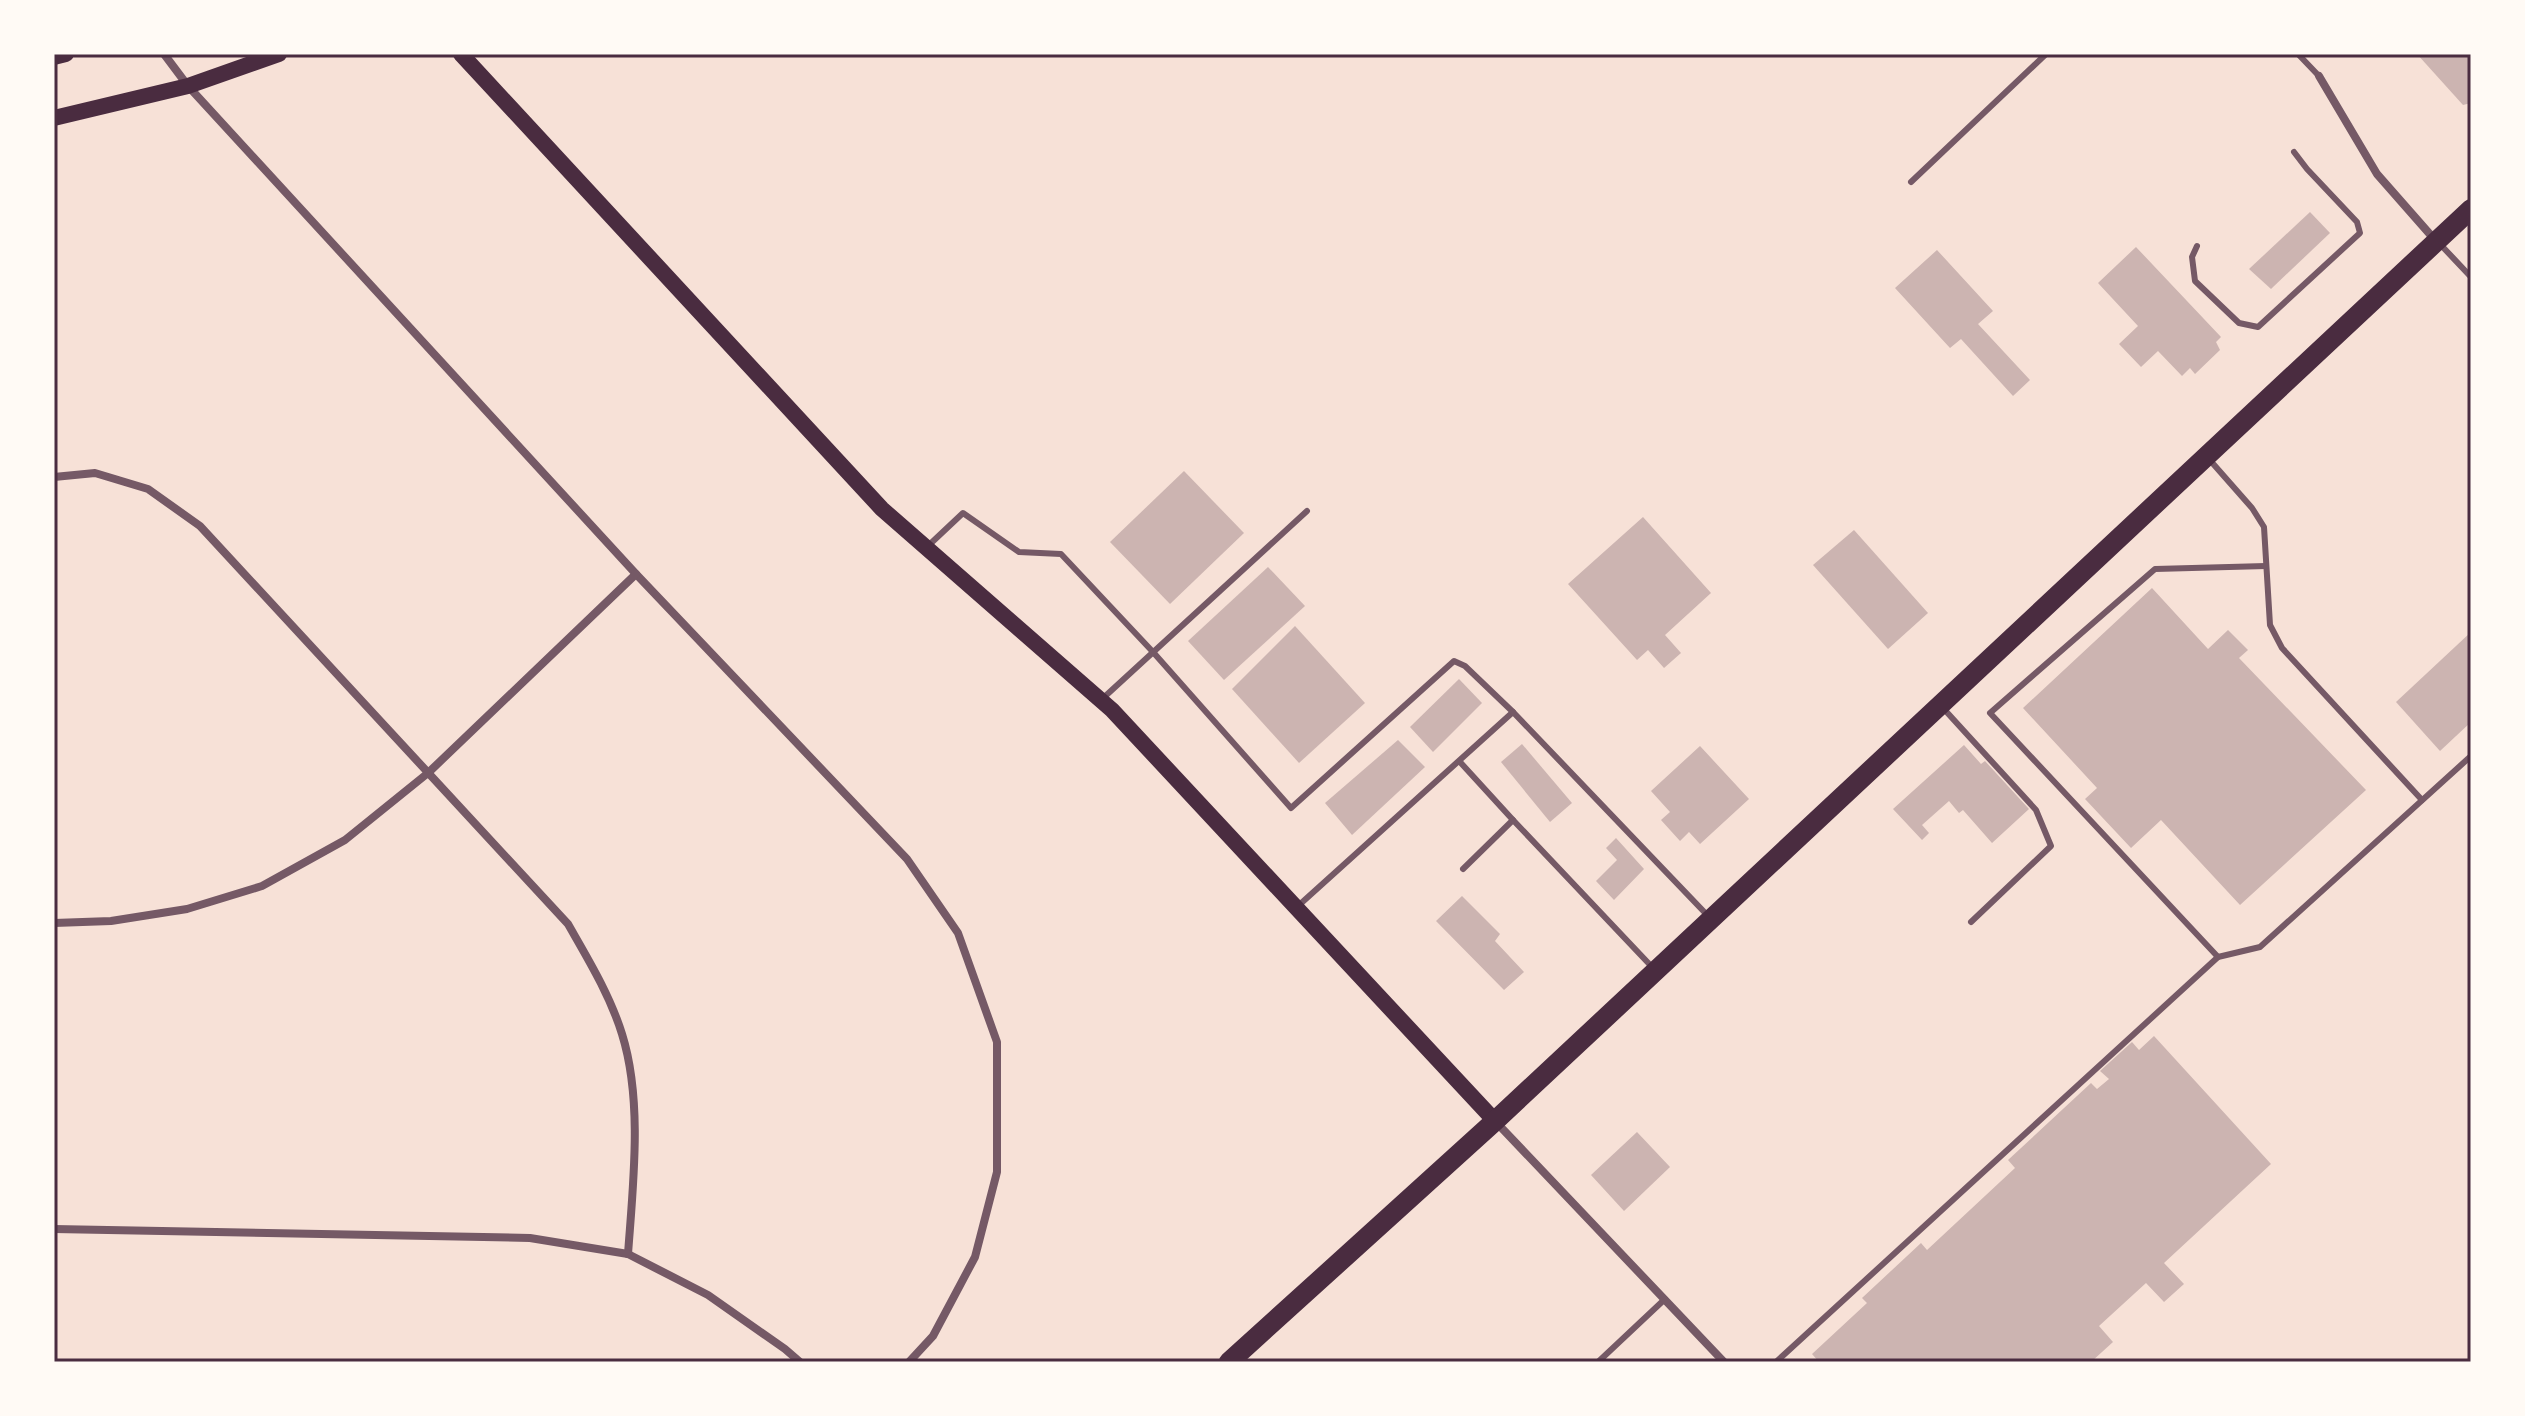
<svg xmlns="http://www.w3.org/2000/svg" width="2525" height="1416" font-family="'Public Sans',sans-serif">
  <style>
    .building { fill: #ccb4b1 }
    .lines { fill: none; stroke-linecap: round; stroke-linejoin: round }
    .service { stroke: #755966; stroke-width: 6 }
    .minor { stroke: #755966; stroke-width: 8 }
    .secondary { stroke: #4a2c40; stroke-width: 16 }
    .primary { stroke: #4a2c40; stroke-width: 20 }
    .neatline { fill: none; stroke: #4a2c40; stroke-width: 3 }
  </style>
  <rect width="100%" height="100%" fill="#f7e1d7"/>
  <!-- building -->
  <g class="building">
    <polygon points="2417,54 2471,54 2471,103 2463,105"/>
    <polygon points="2310,212 2330,233 2271,289 2249,269"/>
    <polygon points="2136,247 2221,337 2216,342 2220,350 2195,374 2190,368 2182,376 2158,351 2141,367 2119,344 2138,326 2098,283"/>
    <polygon points="1937,250 1993,311 1978,324 2030,380 2013,396 1961,339 1950,348 1895,288"/>
    <polygon points="1184,471 1244,533 1170,604 1110,542"/>
    <polygon points="1643,517 1711,593 1665,635 1681,653 1664,668 1648,650 1637,660 1568,584"/>
    <polygon points="1854,530 1928,613 1888,649 1813,565"/>
    <polygon points="1268,567 1305,606 1224,680 1188,641"/>
    <polygon points="2152,588 2208,649 2228,630 2248,650 2239,658 2366,790 2240,905 2161,820 2131,848 2085,799 2097,788 2023,708"/>
    <polygon points="1295,626 1365,703 1299,763 1232,689"/>
    <polygon points="2471,632 2471,722 2440,751 2396,702"/>
    <polygon points="1459,679 1482,703 1433,752 1410,727"/>
    <polygon points="1398,740 1425,767 1352,835 1325,803"/>
    <polygon points="1522,744 1572,803 1550,822 1501,762"/>
    <polygon points="1964,745 1981,764 1985,761 2029,809 1992,843 1963,810 1959,813 1949,801 1922,825 1929,833 1922,840 1893,809"/>
    <polygon points="1700,746 1749,799 1700,844 1689,832 1680,841 1661,820 1670,812 1651,791"/>
    <polygon points="1616,838 1644,869 1614,900 1596,881 1617,860 1606,848"/>
    <polygon points="1462,896 1500,934 1495,941 1524,972 1504,990 1436,921"/>
    <polygon points="2154,1036 2271,1164 2164,1263 2184,1284 2164,1302 2146,1283 2099,1326 2113,1342 2091,1362 1819,1362 1812,1354 1867,1303 1862,1298 1921,1243 1927,1250 2015,1168 2008,1160 2091,1083 2097,1089 2109,1079 2100,1071 2132,1042 2139,1050"/>
    <polygon points="1637,1132 1670,1167 1624,1211 1591,1175"/>
  </g>
  <g class="lines">
    <!-- service -->
    <g class="service">
      <polyline points="2298,54 2319,76"/>
      <polyline points="1911,182 2046,54"/>
      <polyline points="2439,243 2471,277"/>
      <polyline points="2197,246 2192,257 2195,281 2239,323 2258,327 2360,233 2357,222 2307,169 2294,152"/>
      <polyline points="2208,458 2252,508 2264,527 2270,625 2282,648 2422,800"/>
      <polyline points="929,545 963,513 1019,552 1061,554 1153,652 1291,808 1454,661 1465,666 1513,712 1298,906"/>
      <polyline points="1101,700 1307,511"/>
      <polyline points="1943,708 2036,810 2051,846 1971,922"/>
      <polyline points="1513,712 1710,918"/>
      <polyline points="1460,762 1513,820"/>
      <polyline points="1463,869 1513,820 1653,968"/>
      <polyline points="2218,957 1990,713 2155,569 2266,566"/>
      <polyline points="1598,1362 1665,1299"/>
      <polyline points="1776,1362 2218,957 2260,947 2471,756"/>
    </g>
    <!-- minor -->
    <g class="minor">
      <polyline points="164,54 188,86 636,574 907,859 958,933 997,1042 997,1172 975,1257 933,1336 909,1362"/>
      <polyline points="2319,76 2377,174 2435,240"/>
      <path d="M54,477L95,473L148,489L200,526L568,924C588,959 610,995 622,1034C643,1101 633,1185 628,1254"/>
      <polyline points="54,923 111,921 187,909 262,886 345,840 428,773 636,574"/>
      <polyline points="1495,1121 1724,1362"/>
      <polyline points="54,1229 530,1238 628,1254 708,1295 785,1349 800,1362"/>
    </g>
    <!-- secondary -->
    <g class="secondary">
      <polyline points="461,54 882,509 1112,710 1495,1121"/>
      <polyline points="54,57 66,54"/>
      <polyline points="54,118 188,86 279,54"/>
    </g>
    <!-- primary -->
    <polyline class="primary" points="1229,1362 1495,1121 2471,209"/>
  </g>
  <!-- border -->
  <rect width="2525" height="1416" fill="none" stroke="#fffaf5" stroke-width="112"/>
  <rect x="56" y="56" width="2413" height="1304" class="neatline"/>
</svg>
